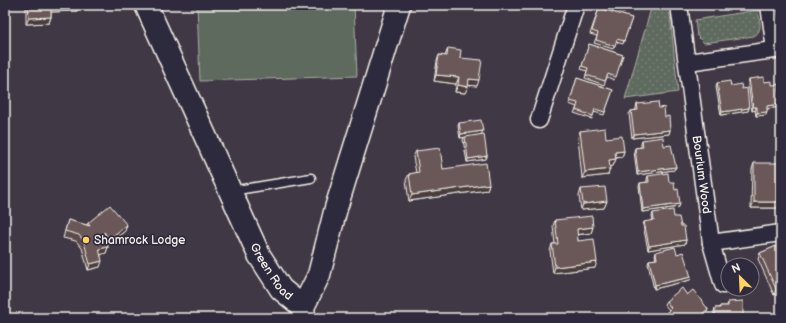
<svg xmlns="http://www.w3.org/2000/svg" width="786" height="323" font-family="'Balsamiq Sans',sans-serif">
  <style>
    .grass { fill: url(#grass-dots); stroke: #aaaea4 }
    .garden { fill: #5f6a5f; stroke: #aaaea4 }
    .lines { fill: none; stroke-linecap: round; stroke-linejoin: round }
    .lane-casing { stroke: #f4f1e8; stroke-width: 11 }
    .street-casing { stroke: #f4f1e8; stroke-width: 19 }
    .secondary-casing { stroke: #f4f1e8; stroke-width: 25 }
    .lane { stroke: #2f2a3d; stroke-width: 8 }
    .street { stroke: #2f2a3d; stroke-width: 16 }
    .secondary { stroke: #2f2a3d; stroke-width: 22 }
    .wall { fill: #5b4c4c; stroke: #f4f1e8 }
    .shaded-wall { fill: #4a3e3e; stroke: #f4f1e8 }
    .building { fill: #6a5858; stroke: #f4f1e8 }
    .poi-dot { fill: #ffd166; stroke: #2f2a3d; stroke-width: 1.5 }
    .labels { text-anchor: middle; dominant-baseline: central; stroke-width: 3.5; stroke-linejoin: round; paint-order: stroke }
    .street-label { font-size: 12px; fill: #f4f1e8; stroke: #2f2a3d }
    .poi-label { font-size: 12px; fill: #f4f1e8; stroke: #2f2a3d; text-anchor: start }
  </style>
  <defs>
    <pattern id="grass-dots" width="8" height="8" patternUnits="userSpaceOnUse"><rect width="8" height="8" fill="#5f6a5f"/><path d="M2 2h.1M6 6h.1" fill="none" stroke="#778076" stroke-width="1.8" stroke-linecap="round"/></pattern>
  </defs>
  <rect width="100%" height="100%" fill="#413845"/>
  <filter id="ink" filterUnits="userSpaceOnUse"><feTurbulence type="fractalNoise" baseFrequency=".025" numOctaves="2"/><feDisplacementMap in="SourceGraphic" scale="8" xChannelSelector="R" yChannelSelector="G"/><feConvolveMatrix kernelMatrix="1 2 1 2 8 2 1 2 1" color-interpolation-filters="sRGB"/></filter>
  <g filter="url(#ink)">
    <!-- grass -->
    <g class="grass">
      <polygon points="652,5 669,5 678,92 625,99"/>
      <path d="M758,10C759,20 764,30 754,36L704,43L697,36L695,20Z"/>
    </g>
    <!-- garden -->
    <polygon class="garden" points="197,5 354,5 357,76 200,81"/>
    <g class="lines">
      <defs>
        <polyline id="lane" points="231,191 311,178"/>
        <g id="street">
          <path id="s1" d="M679,5L711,243L723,285"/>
          <polyline points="769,5 775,50"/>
          <polyline points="688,62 781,49"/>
          <polyline points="539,120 576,5"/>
          <polyline points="711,243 781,233"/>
        </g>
        <g id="secondary">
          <path id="s2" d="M146,5L259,255L281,289L303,307"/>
          <polyline points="304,318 303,307 319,275 336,208 399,5"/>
        </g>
      </defs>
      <!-- lane casing -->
      <use href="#lane" class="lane-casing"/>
      <!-- street casing -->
      <use href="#street" class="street-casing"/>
      <!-- secondary casing -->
      <use href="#secondary" class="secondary-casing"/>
      <!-- lane -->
      <use href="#lane" class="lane"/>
      <!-- street -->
      <use href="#street" class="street"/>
      <!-- secondary -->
      <use href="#secondary" class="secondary"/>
    </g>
    <!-- wall -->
    <g class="wall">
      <polygon points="26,5 80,5 77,11 51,12 51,17 49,23 26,24"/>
      <polygon points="606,5 637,5 635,10 626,7 624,13 605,8"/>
      <polygon points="599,8 632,18 623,44 616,42 613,49 594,43 597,36 590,34"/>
      <polygon points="589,44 623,55 614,80 607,77 604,85 585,78 587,71 581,69"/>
      <polygon points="448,48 460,58 477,86 468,85 465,93 455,92 456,84 434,81 437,61 439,55 445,56"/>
      <polygon points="577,78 613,90 604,115 594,112 592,119 574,113 577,107 569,104"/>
      <polygon points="749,79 764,82 772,85 781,100 781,105 780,107 767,109 766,115 756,116 755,110 752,111 748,83"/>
      <polygon points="717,83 731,86 742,89 749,108 748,111 721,115 716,87"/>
      <polygon points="637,104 659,108 665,117 670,130 669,134 632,138 629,114 631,111 636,110 636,108"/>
      <polygon points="459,123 482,134 487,156 486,159 467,162 463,140 464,137 460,138 458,126"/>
      <polygon points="580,131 606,138 624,151 622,157 616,158 613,166 610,166 608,175 582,178 578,137"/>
      <polygon points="642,140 664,146 676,167 674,170 637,175 634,151 635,148 641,147 641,143"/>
      <polygon points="416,151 443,169 489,184 487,190 409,201 406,180 409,174 416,173 413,157"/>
      <polygon points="754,163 778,191 780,202 777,208 751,208 752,169"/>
      <polygon points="648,176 669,182 675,190 679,207 642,212 639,186 640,183 647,182 647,179"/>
      <polygon points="581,189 607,201 604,208 581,210 579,196"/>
      <polygon points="653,213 674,217 681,226 686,240 685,244 648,250 643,225 644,222 653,221 652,216"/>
      <polygon points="68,220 87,225 88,223 125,231 107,245 108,247 106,253 101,254 100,267 88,270 82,248 76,241 63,238"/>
      <polygon points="555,220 593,227 591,233 577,235 578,241 595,268 553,273 550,251 552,244 555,244 553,226"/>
      <polygon points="781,244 781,292 774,295 758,259 760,253"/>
      <polygon points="656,252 677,254 691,277 690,280 654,289 648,264 649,260 656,259 655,255"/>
      <polygon points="687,295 708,309 707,312 700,318 666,318 664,316 666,313 669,310 664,304 666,301"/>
      <polygon points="728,302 743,318 714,318 714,311 715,308 720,308 720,306 727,306"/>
    </g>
    <!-- shaded-wall -->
    <g class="shaded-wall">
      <polygon points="80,5 77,11 49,12 51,6"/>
      <polygon points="716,5 736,5 715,8"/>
      <polygon points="51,17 49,23 26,24 29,18"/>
      <polygon points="436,75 459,77 456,84 434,81"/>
      <polygon points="469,79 479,80 477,86 466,85"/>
      <polygon points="458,85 468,87 465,93 455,92"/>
      <polygon points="781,104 780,107 765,109 767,106"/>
      <polygon points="753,107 757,107 755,110 752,111"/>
      <polygon points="749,108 748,111 721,115 722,112"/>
      <polygon points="767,112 766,115 756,116 757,113"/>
      <polygon points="670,130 669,134 632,138 634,134"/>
      <polygon points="483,131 481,135 460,138 461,134"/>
      <polygon points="624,151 622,157 613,158 615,152"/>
      <polygon points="487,156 486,159 467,162 468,159"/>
      <polygon points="616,159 613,166 607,167 609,160"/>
      <polygon points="676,167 674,170 637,175 638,172"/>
      <polygon points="610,169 608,175 582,178 585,172"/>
      <polygon points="489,184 487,190 409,201 412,195"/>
      <polygon points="607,201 604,208 581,210 583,204"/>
      <polygon points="754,202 780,202 777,208 751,208"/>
      <polygon points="680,204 679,207 642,212 643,209"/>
      <polygon points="127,225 125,231 107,245 109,239"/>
      <polygon points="593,227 591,233 574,235 577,229"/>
      <polygon points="686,240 685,244 648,250 649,246"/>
      <polygon points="108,247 106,253 97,256 99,249"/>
      <polygon points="102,261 100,267 88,270 90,264"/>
      <polygon points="597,262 595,268 553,273 555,267"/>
      <polygon points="691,277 690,280 654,289 655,285"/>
      <polygon points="781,287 781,292 774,295 776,289"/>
      <polygon points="708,309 707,312 700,318 697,318"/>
    </g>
    <!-- building -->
    <g class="building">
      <polygon points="28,5 80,5 51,6 51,17 29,18"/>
      <polygon points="609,5 627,5 625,10"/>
      <polygon points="599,8 632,18 624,41 617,39 615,46 596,40 598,33 592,31"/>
      <polygon points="589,44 623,55 616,77 608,74 605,81 586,75 588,68 582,66"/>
      <polygon points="448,48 461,50 460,58 482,60 479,80 469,79 468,87 458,85 459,77 436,75 439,55 447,56"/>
      <polygon points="764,77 764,82 772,81 772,85 779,84 781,104 767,106 767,112 757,113 757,107 753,107 749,79"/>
      <polygon points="577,78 613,90 605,112 595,109 593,116 576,110 578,103 570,101"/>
      <polygon points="730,81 731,86 741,84 742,89 747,88 749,108 722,112 717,83"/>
      <polygon points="658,102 659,108 664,107 665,117 669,116 670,130 634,134 631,111 638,110 637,104"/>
      <polygon points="481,120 483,131 461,134 459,123"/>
      <polygon points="605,128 606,138 622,136 624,151 615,152 616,159 609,160 610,169 585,172 580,131"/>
      <polygon points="484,134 487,156 468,159 465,137"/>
      <polygon points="663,137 664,146 671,145 676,167 638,172 635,148 643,147 642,140"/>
      <polygon points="440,148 443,169 486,163 489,184 412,195 409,174 419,172 416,151"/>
      <polygon points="754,163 778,163 778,191 780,191 780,202 754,202"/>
      <polygon points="668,173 669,182 674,182 675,190 678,189 680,204 643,209 640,183 649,182 648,176"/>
      <polygon points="605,187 607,201 583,204 581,189"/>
      <polygon points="110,205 127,225 109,239 104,232 108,247 99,249 102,261 90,264 84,242 79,235 65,231 68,220 90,226 88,223"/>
      <polygon points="673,210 674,217 679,217 681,226 684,226 686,240 649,246 644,222 654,220 653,213"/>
      <polygon points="592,216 593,227 577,229 578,241 594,239 597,262 555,267 552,244 558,244 555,220"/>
      <polygon points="781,244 781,287 776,289 760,253"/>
      <polygon points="675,247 677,254 683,252 691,277 655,285 649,260 657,259 656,252"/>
      <polygon points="682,288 687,295 693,290 708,309 697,318 670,318 666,313 671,308 666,301"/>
      <polygon points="743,301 743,318 715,318 715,308 720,308 720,306 728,306 728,302"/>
    </g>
  </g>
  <!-- markers -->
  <circle class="poi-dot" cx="86" cy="240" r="4"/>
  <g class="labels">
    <!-- street labels -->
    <g class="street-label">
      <text stroke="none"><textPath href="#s1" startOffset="171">Bourlum Wood</textPath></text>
      <text stroke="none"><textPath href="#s2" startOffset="295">Green Road</textPath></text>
    </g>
    <!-- poi labels -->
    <g class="poi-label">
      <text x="94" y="240">Shamrock Lodge</text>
    </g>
  </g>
  <!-- margin -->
  <rect width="786" height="323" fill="none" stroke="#2f2a3d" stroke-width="20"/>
  <rect x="10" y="10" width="766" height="303" fill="none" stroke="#f4f1e8" stroke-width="1.5" filter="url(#ink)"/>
  <!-- north arrow -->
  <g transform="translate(740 277) rotate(336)"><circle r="19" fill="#2f2a3d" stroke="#7e7a81"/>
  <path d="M0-3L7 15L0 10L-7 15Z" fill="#ffd166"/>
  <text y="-6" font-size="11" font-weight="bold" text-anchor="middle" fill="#f4f1e8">N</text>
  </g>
</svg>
